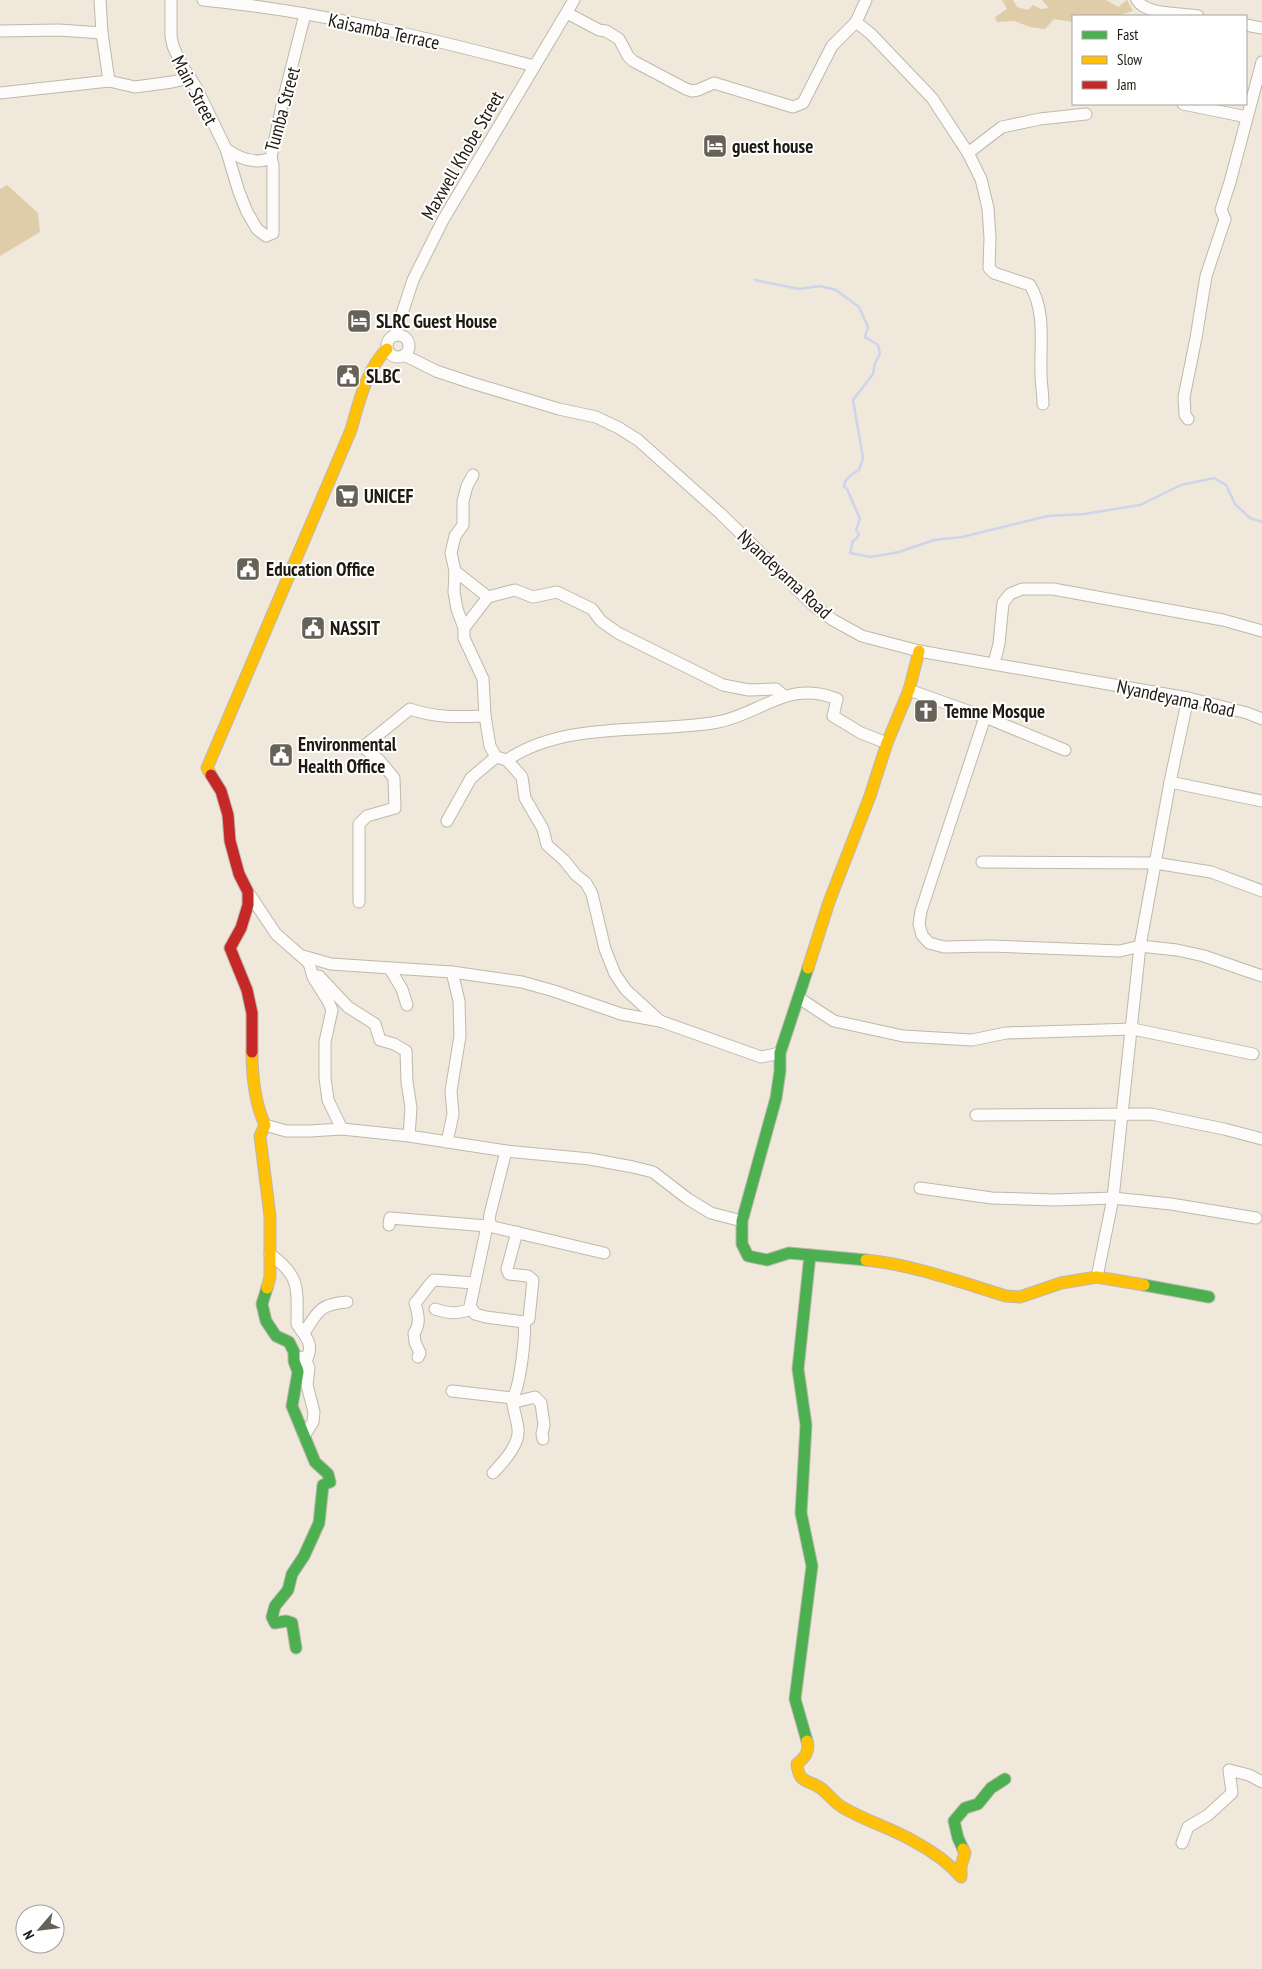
<svg xmlns="http://www.w3.org/2000/svg" width="1262" height="1969" font-family="'PT Sans Narrow',sans-serif">
  <style>
    .green { fill: #decda8 }
    .lines { fill: none; stroke-linecap: round; stroke-linejoin: round }
    .stream { stroke: #cdd5ec; stroke-width: 2.5 }
    .street-casing { stroke: #beb8ae; stroke-width: 13 }
    .fast-casing { stroke: #beb8ae; stroke-width: 13 }
    .slow-casing { stroke: #beb8ae; stroke-width: 13 }
    .jam-casing { stroke: #beb8ae; stroke-width: 13 }
    .street { stroke: #fdfcfa; stroke-width: 11 }
    .fast { stroke: #4caf50; stroke-width: 11 }
    .slow { stroke: #ffc107; stroke-width: 11 }
    .jam { stroke: #c62828; stroke-width: 11 }
    .labels { text-anchor: middle; dominant-baseline: central; stroke-width: 4; stroke-linejoin: round; paint-order: stroke }
    .street-label { font-size: 19px; fill: #1e1a11; stroke: #fff }
    .poi-label { font-size: 19px; font-weight: bold; fill: #1e1a11; stroke: #fff; text-anchor: start }
  </style>
  <rect width="100%" height="100%" fill="#efe8db"/>
  <!-- green -->
  <g class="green">
    <polygon points="1002,0 1013,0 1017,7 1028,10 1033,5 1041,9 1049,8 1042,0 1106,0 1118,7 1127,0 1133,11 1116,16 1073,16 1073,22 1054,19 1045,29 1030,27 1015,21 997,22 995,17 1007,9"/>
    <polygon points="7,185 38,213 40,232 0,256 0,189"/>
  </g>
  <g class="lines">
    <!-- stream -->
    <path class="stream" d="M755,280L799,289L820,286L836,290L859,307L868,327L865,337L878,345L880,354L875,363L873,374L853,400L863,458L859,470C853,474 844,478 844,487L847,489L860,519L856,530L859,534L857,538L853,541L850,553L871,557L899,552L934,540L962,537L1048,516L1084,514L1140,505L1181,485L1214,478L1226,485L1235,504L1250,518L1262,522"/>
    <defs>
      <g id="street">
        <polyline points="100,0 102,33 109,81"/>
        <polyline points="171,0 171,36 173,46 181,64 196,87 226,149 239,192 247,212 257,229 266,236 273,233 273,165 271,158"/>
        <path d="M203,0C315,11 426,37 534,66"/>
        <path d="M866,0L856,22L871,34L932,98L968,153L981,179L988,208L990,238L989,268L994,273L1030,285C1046,312 1040,343 1041,373C1041,383 1043,394 1043,404"/>
        <path d="M1137,0C1145,15 1182,13 1198,16"/>
        <polyline points="567,13 599,30 606,31 619,39 628,56 633,61 686,89 692,91 698,90 714,83 793,107 803,103 832,46 856,22"/>
        <polyline points="1246,25 1262,28"/>
        <polyline points="0,31 59,30 102,33"/>
        <polyline points="0,93 109,81 135,87 172,82 190,78"/>
        <polyline points="1183,104 1247,117"/>
        <path d="M226,149C240,159 255,165 271,158L282,105L305,14"/>
        <polyline points="968,153 1002,127 1040,119 1086,114"/>
        <circle cx="398" cy="346" r="11"/>
        <polyline points="395,335 413,280 443,220 574,0"/>
        <polyline points="404,355 436,371 472,383 559,409 596,417 619,428 638,440 721,514 814,606 833,620 862,636 919,651 1188,698 1247,713 1262,719"/>
        <polyline points="1188,419 1185,415 1184,397 1196,338 1206,276 1225,219 1221,210 1230,182 1262,62"/>
        <polyline points="473,475 467,486 463,501 463,525 455,536 451,553 455,571 454,592 457,609 464,628 464,638 483,679 485,716"/>
        <polyline points="455,571 488,597 464,628"/>
        <polyline points="488,597 515,590 533,597 557,592 592,609 601,621 618,633 723,685 749,690 776,689 783,695"/>
        <polyline points="994,663 999,644 1003,603 1010,594 1022,589 1053,589 1223,620 1262,631"/>
        <polyline points="909,690 985,717 1065,750"/>
        <polyline points="985,717 921,911 919,924 922,935 929,943 944,947 991,946 1120,951 1140,946 1177,950 1204,956 1262,976"/>
        <polyline points="507,760 522,777 525,798 543,829 547,845 564,860 576,875 586,883 592,894 605,949 615,974 626,990 660,1021"/>
        <polyline points="1170,782 1262,801"/>
        <path d="M447,821L471,778L496,757L507,760C566,720 650,734 718,722C760,714 789,679 837,699L833,716L861,733L887,743"/>
        <polyline points="982,862 1155,863 1211,872 1262,891"/>
        <polyline points="248,892 276,934 309,963 313,977 328,1001 332,1010 325,1042 325,1078 328,1100 342,1129"/>
        <path d="M359,902V824L367,816L395,808L394,778L379,760L363,747L410,709C435,718 459,717 485,716L490,746L496,757"/>
        <polyline points="303,956 331,964 452,972"/>
        <polyline points="390,969 402,989 407,1005"/>
        <polyline points="319,976 348,1007 375,1024 380,1040 394,1044 406,1051 407,1082 411,1108 409,1136"/>
        <polyline points="799,998 834,1021 903,1036 972,1040 1006,1033 1133,1029 1253,1054"/>
        <polyline points="976,1115 1151,1114 1224,1129 1262,1139"/>
        <polyline points="265,1125 286,1131 310,1131 342,1129 409,1136 506,1151 590,1159 633,1167 653,1172 688,1199 711,1213 742,1221"/>
        <polyline points="447,1142 453,1114 451,1091 460,1036 459,1001 452,972 522,982 554,991 621,1014 660,1021 761,1057 780,1053"/>
        <polyline points="506,1151 490,1214 489,1222 493,1227 604,1253"/>
        <polyline points="920,1188 992,1198 1055,1200 1113,1198 1171,1204 1256,1218"/>
        <polyline points="489,1222 486,1231 470,1306 475,1314 486,1317 524,1322 529,1319 533,1280 528,1276 509,1274 507,1269 517,1232"/>
        <polyline points="389,1225 390,1218 487,1226"/>
        <path d="M270,1254C301,1277 297,1288 297,1324C305,1337 315,1343 306,1361"/>
        <polyline points="1097,1277 1113,1198 1140,946 1170,782 1188,698"/>
        <path d="M435,1309C449,1314 458,1314 472,1309"/>
        <path d="M304,1333C318,1311 320,1304 347,1302"/>
        <polyline points="302,1357 306,1361 309,1368 307,1385 314,1412 313,1422 304,1436"/>
        <path d="M418,1357L420,1353L415,1342L414,1333C421,1324 418,1313 415,1303C421,1297 428,1285 434,1280L474,1283"/>
        <path d="M452,1391L512,1398C520,1390 526,1334 524,1322"/>
        <path d="M493,1473C503,1462 520,1445 518,1429C517,1419 513,1409 512,1398L519,1401L535,1397L541,1403L544,1425L542,1434L543,1439"/>
        <polyline points="1182,1843 1188,1827 1208,1815 1232,1793 1229,1770 1249,1775 1262,1782"/>
      </g>
      <g id="fast">
        <polyline points="808,968 780,1053 780,1071 776,1098 742,1221 742,1244 748,1256 767,1260 789,1253 866,1260"/>
        <polyline points="1144,1285 1209,1297"/>
        <polyline points="267,1288 262,1304 266,1321 276,1336 289,1342 294,1352 294,1361 298,1372 292,1406 315,1462 328,1474 330,1482 323,1485 319,1523 304,1556 292,1574 288,1590 275,1606 272,1617 275,1623 286,1621 292,1623 296,1648"/>
        <polyline points="807,1741 795,1699 812,1566 801,1513 806,1425 798,1369 810,1255"/>
        <polyline points="963,1849 958,1838 954,1821 965,1808 978,1804 991,1788 1005,1779"/>
      </g>
      <g id="slow">
        <path d="M211,775L207,768L351,430C359,402 366,370 387,349"/>
        <polyline points="808,968 829,902 870,796 887,743 909,690 919,651"/>
        <path d="M252,1052C252,1077 255,1103 265,1125L260,1136L270,1216V1277L267,1288"/>
        <path d="M866,1260C914,1265 960,1282 1006,1296L1020,1297L1061,1283L1097,1277L1144,1285"/>
        <path d="M807,1741C810,1752 805,1757 797,1764C799,1785 809,1779 822,1789C829,1795 834,1802 842,1807C865,1821 892,1828 915,1842C932,1851 948,1862 961,1877V1866L965,1853L963,1849"/>
      </g>
      <polyline id="jam" points="211,775 221,791 228,815 230,841 239,874 248,892 248,905 241,928 230,948 247,990 252,1013 252,1052"/>
    </defs>
    <!-- street casing -->
    <use href="#street" class="street-casing"/>
    <!-- fast casing -->
    <use href="#fast" class="fast-casing"/>
    <!-- slow casing -->
    <use href="#slow" class="slow-casing"/>
    <!-- jam casing -->
    <use href="#jam" class="jam-casing"/>
    <!-- street -->
    <use href="#street" class="street"/>
    <!-- fast -->
    <use href="#fast" class="fast"/>
    <!-- slow -->
    <use href="#slow" class="slow"/>
    <!-- jam -->
    <use href="#jam" class="jam"/>
  </g>
  <!-- icons -->
  <defs>
    <symbol id="hotel-square" viewBox="-11 -11 22 22"><rect x="-9" y="-9" width="18" height="18" rx="4" fill="#676258" stroke="#fff"/><path d="M-6-4.5h1.5V1H6V5H4.5V3h-9V5H-6ZM-4 0a1.8 1.8 0 1 1 3.6 0ZM.5 0V-2.5h3Q6-2.5 6 0Z" fill="#fff"/></symbol>
    <symbol id="civic-square" viewBox="-11 -11 22 22"><rect x="-9" y="-9" width="18" height="18" rx="4" fill="#676258" stroke="#fff"/><path d="M-.6-6.5H3V-4.5H.6V-3L4-1V1h2V6H-6V1h2V-1L-.6-3ZM-1.2 2.5V6h2.4V2.5Z" fill="#fff"/></symbol>
    <symbol id="supermarket-square" viewBox="-11 -11 22 22"><rect x="-9" y="-9" width="18" height="18" rx="4" fill="#676258" stroke="#fff"/><path d="M-6-5.5h2.5l.6 2H6L4.5 2H-2.5L-4.4-4H-6ZM-1.5 3.2a1.3 1.3 0 1 0 .1 0ZM3 3.2a1.3 1.3 0 1 0 .1 0Z" fill="#fff"/></symbol>
    <symbol id="church-square" viewBox="-11 -11 22 22"><rect x="-9" y="-9" width="18" height="18" rx="4" fill="#676258" stroke="#fff"/><path d="M-1.2-6h2.4v3.5h3.3v2.4h-3.3V6h-2.4V-.1h-3.3v-2.4h3.3Z" fill="#fff"/></symbol>
  </defs>
  <g fill-rule="evenodd">
    <use href="#hotel-square" x="701" y="132" width="28" height="28"/>
    <use href="#hotel-square" x="345" y="307" width="28" height="28"/>
    <use href="#civic-square" x="334" y="362" width="28" height="28"/>
    <use href="#supermarket-square" x="333" y="482" width="28" height="28"/>
    <use href="#civic-square" x="234" y="555" width="28" height="28"/>
    <use href="#civic-square" x="299" y="614" width="28" height="28"/>
    <use href="#church-square" x="912" y="697" width="28" height="28"/>
    <use href="#civic-square" x="267" y="741" width="28" height="28"/>
  </g>
  <g class="labels">
    <!-- street labels -->
    <g class="street-label">
      <text transform="translate(384 31) rotate(12)">Kaisamba Terrace</text>
      <text transform="translate(195 90) rotate(62)">Main Street</text>
      <text transform="translate(282 109) rotate(-75)">Tumba Street</text>
      <text transform="translate(462 155) rotate(-60)">Maxwell Khobe Street</text>
      <text transform="translate(785 574) rotate(43)">Nyandeyama Road</text>
      <text transform="translate(1176 698) rotate(12)">Nyandeyama Road</text>
    </g>
    <!-- poi labels -->
    <g class="poi-label">
      <text x="732" y="146">guest house</text>
      <text x="376" y="321">SLRC Guest House</text>
      <text x="366" y="376">SLBC</text>
      <text x="364" y="496">UNICEF</text>
      <text x="266" y="569">Education Office</text>
      <text x="330" y="628">NASSIT</text>
      <text x="944" y="711">Temne Mosque</text>
      <text x="298" y="744">Environmental<tspan x="298" dy="22">Health Office</tspan></text>
    </g>
  </g>
  <!-- legend -->
  <rect x="1072" y="15" width="175" height="90" fill="#ffffff" stroke="#a5a3a0"/>
  <rect x="1082" y="31" width="25" height="8" fill="#4caf50" stroke="#a5a3a0"/>
  <text x="1117" y="40" font-size="15" fill="#1e1a11">Fast</text>
  <rect x="1082" y="56" width="25" height="8" fill="#ffc107" stroke="#a5a3a0"/>
  <text x="1117" y="65" font-size="15" fill="#1e1a11">Slow</text>
  <rect x="1082" y="81" width="25" height="8" fill="#c62828" stroke="#a5a3a0"/>
  <text x="1117" y="90" font-size="15" fill="#1e1a11">Jam</text>
  <!-- north arrow -->
  <g transform="translate(40 1929) rotate(242)"><circle r="24" fill="#ffffff" stroke="#a5a3a0"/>
  <path d="M0-4L9 19L0 12L-9 19Z" fill="#676258"/>
  <text y="-8" font-size="14" font-weight="bold" text-anchor="middle" fill="#1e1a11">N</text>
  </g>
</svg>
